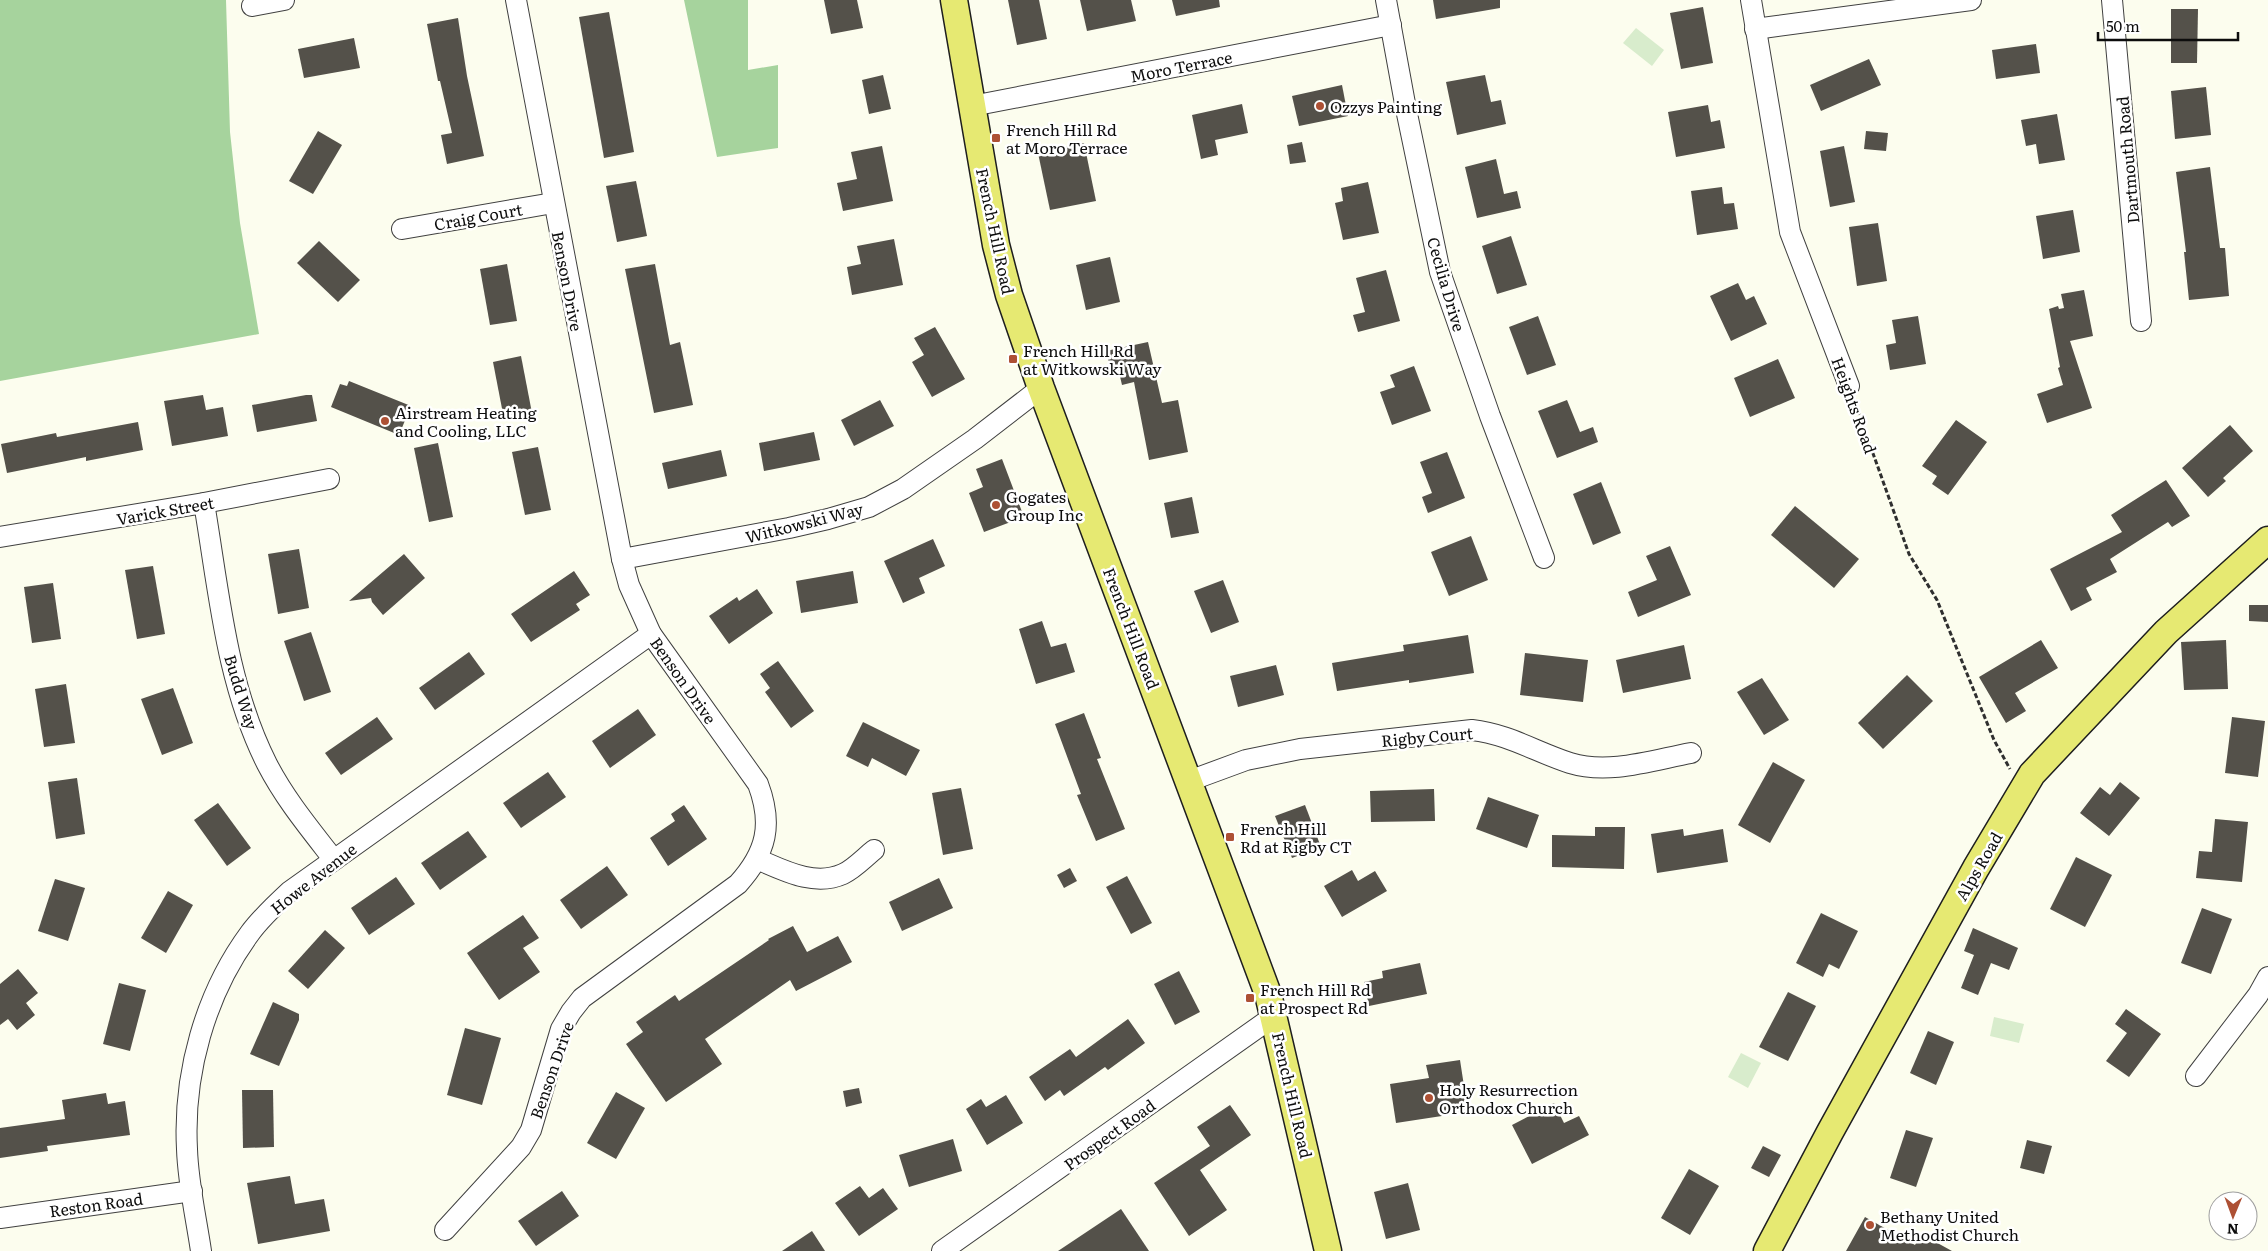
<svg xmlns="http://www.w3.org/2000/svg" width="2268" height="1251" font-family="Literata,serif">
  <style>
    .forest { fill: #a6d39d }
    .pitch { fill: #d8eccc }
    .building { fill: #54514a }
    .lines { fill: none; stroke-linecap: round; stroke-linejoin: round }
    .minor-casing { stroke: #404040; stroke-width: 22 }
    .major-casing { stroke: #1e1e1e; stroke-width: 29 }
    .path { stroke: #2f2f2f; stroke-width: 3; stroke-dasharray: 5 2.5; stroke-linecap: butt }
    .minor { stroke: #fff; stroke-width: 20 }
    .major { stroke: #e6e972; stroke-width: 26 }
    .poi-dot { fill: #ad5034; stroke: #fff; stroke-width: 2 }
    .labels { text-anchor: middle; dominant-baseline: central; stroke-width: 5; stroke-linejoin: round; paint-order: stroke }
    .street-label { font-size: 16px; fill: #0d0d0d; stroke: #fff }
    .poi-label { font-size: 16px; fill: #0d0d0d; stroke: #fff; text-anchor: start }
  </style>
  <rect width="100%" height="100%" fill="#fcfdee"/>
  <!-- forest -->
  <g class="forest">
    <polygon points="0,0 226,0 230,132 240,223 259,334 0,381"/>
    <polygon points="684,0 748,0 748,70 778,65 778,148 717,157"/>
  </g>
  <!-- pitch -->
  <g class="pitch">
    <polygon points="1636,28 1664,50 1652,66 1623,43"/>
    <polygon points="1994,1017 2024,1024 2019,1043 1990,1036"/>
    <polygon points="1741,1053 1761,1063 1748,1088 1728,1077"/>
  </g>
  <!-- building -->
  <g class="building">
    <polygon points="824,0 857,0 863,28 831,34"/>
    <polygon points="1008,0 1039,0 1047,39 1017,45"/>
    <polygon points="1080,0 1131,0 1136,21 1087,31"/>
    <polygon points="1172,0 1219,0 1220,7 1176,16"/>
    <polygon points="1433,0 1500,0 1500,8 1436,19"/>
    <polygon points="1703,7 1713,63 1681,69 1670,13"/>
    <polygon points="2171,9 2198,9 2197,63 2171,63"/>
    <polygon points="609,12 634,152 604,158 579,17"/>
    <polygon points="458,18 467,76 484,156 447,164 441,135 452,133 440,81 438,81 427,24"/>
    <polygon points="354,38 360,68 304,78 298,49"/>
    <polygon points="2036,44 2040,73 1996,79 1992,50"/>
    <polygon points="1869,59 1881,85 1821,111 1810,85"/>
    <polygon points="883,75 891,109 869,114 862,80"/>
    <polygon points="1485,75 1491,102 1501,100 1506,124 1457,135 1446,82"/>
    <polygon points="1342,85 1348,116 1299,126 1292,96"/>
    <polygon points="2206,87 2211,135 2175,139 2171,91"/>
    <polygon points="1242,104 1248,133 1215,140 1218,155 1201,159 1192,115"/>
    <polygon points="1708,105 1711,122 1720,120 1725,148 1676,157 1668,112"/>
    <polygon points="2057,114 2065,160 2039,164 2036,144 2026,146 2021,120"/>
    <polygon points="318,131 342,145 313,194 289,181"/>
    <polygon points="1866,131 1888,133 1886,151 1864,149"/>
    <polygon points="1302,142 1306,162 1290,164 1287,145"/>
    <polygon points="1084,143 1096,201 1050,210 1038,153"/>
    <polygon points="882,146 893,201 843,211 837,183 857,179 851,152"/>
    <polygon points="1844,146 1855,202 1830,207 1820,151"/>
    <polygon points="1496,159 1504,194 1517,191 1521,208 1477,218 1465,167"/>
    <polygon points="2210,167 2220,248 2225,248 2229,296 2189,300 2184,252 2186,252 2176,172"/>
    <polygon points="636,181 647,236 617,242 606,186"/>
    <polygon points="1368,182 1379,233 1343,240 1335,203 1343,201 1341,188"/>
    <polygon points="1722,187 1724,204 1734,203 1738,229 1697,235 1691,191"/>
    <polygon points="2073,210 2080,252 2043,259 2036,216"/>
    <polygon points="1878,223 1887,281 1857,286 1849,227"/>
    <polygon points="1511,236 1527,285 1497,294 1482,246"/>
    <polygon points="894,239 903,285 852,295 847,267 861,264 857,246"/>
    <polygon points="319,241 360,280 338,302 297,263"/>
    <polygon points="1110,257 1120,302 1086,310 1076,265"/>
    <polygon points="507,264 517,321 490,325 480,269"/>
    <polygon points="655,264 670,345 680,342 693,405 654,413 625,269"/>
    <polygon points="1386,270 1400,321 1358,332 1353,315 1365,312 1356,278"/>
    <polygon points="1738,283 1746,300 1754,296 1767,324 1731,341 1710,296"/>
    <polygon points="2084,290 2093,336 2070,341 2092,408 2047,423 2037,394 2063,385 2058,368 2060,367 2049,309 2058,306 2059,309 2064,308 2061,294"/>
    <polygon points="1538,316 1556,365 1527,375 1509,327"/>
    <polygon points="1918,316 1926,364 1890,370 1886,345 1896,343 1892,320"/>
    <polygon points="935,327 965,379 932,397 912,362 924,355 914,338"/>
    <polygon points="1148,342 1162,403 1178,400 1188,452 1149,460 1134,382 1122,385 1118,368 1111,370 1106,351"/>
    <polygon points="521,356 532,413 504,419 493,362"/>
    <polygon points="1778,359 1795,398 1750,417 1734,378"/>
    <polygon points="1414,366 1431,411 1392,425 1380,392 1395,387 1390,375"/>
    <polygon points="349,381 411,406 399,435 331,407 340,384 347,386"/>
    <polygon points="203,395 206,410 223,407 228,436 172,446 164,401"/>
    <polygon points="306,395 312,395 317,421 257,432 252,405"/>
    <polygon points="880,400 894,426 854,446 841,420"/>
    <polygon points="1567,400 1580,432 1593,427 1598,442 1557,458 1538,411"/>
    <polygon points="1956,420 1987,442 1948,495 1932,484 1937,476 1922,466"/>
    <polygon points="138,422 143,450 86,461 86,457 7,473 1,444 56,433 57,437"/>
    <polygon points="2230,425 2253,451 2223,478 2226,481 2208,497 2182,468"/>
    <polygon points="814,432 820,460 764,471 759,443"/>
    <polygon points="438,443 453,517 429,522 414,448"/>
    <polygon points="538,447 551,510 525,515 512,452"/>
    <polygon points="721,450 727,476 668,489 662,463"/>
    <polygon points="1447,452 1465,498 1428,513 1422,497 1432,493 1420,462"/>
    <polygon points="1002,459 1024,517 984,532 969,493 983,487 976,469"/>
    <polygon points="2166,480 2190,516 2172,527 2168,522 2110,559 2117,572 2086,588 2092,600 2071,611 2050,569 2122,532 2111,515"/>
    <polygon points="1601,482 1621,533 1593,545 1573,494"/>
    <polygon points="1192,497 1199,533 1171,538 1164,503"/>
    <polygon points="1795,506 1859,559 1834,588 1771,535"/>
    <polygon points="1471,536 1488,580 1449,596 1431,552"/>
    <polygon points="933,539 945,566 919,578 925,593 903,603 884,561"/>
    <polygon points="1670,546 1691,595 1638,617 1628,592 1657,580 1646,556"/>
    <polygon points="299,549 309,608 278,614 268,554"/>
    <polygon points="404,554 425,578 383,615 372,602 371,598 349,601"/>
    <polygon points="153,566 165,634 137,639 125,570"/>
    <polygon points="574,571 590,595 576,604 580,610 531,642 511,614"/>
    <polygon points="853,571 858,603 801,613 796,581"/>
    <polygon points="1223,580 1239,622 1211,633 1194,591"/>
    <polygon points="53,583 61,639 32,643 24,587"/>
    <polygon points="757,589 773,613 729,644 709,616 737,597 739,601"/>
    <polygon points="2249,605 2268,605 2268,622 2249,621"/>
    <polygon points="1042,621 1051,647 1066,643 1075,672 1036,684 1019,629"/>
    <polygon points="311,632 331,692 304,701 284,641"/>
    <polygon points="1468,635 1474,673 1409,683 1409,680 1337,691 1332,663 1404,651 1403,645"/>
    <polygon points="2041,640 2058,668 2015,693 2026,711 2006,723 1979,677"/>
    <polygon points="2226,640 2228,689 2184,690 2181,642"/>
    <polygon points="1684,645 1691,679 1623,693 1616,660"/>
    <polygon points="469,652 485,674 435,710 419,688"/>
    <polygon points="1525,653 1588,660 1583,702 1520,695"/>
    <polygon points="778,661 814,711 791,728 765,692 770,688 760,674"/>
    <polygon points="1276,665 1284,695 1238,707 1230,676"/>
    <polygon points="1907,675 1933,701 1883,749 1858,723"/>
    <polygon points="1762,678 1789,720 1764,735 1737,692"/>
    <polygon points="66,684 75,743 44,747 35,689"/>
    <polygon points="173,688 193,743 162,755 141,699"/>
    <polygon points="638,709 656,735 610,768 592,741"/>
    <polygon points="1084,713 1101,758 1097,759 1125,829 1096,841 1077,795 1081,794 1055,724"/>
    <polygon points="377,717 393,739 341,775 325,753"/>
    <polygon points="2232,717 2265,721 2258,777 2225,773"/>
    <polygon points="863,722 920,750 906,776 872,758 868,767 846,756"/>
    <polygon points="1773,762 1805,780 1770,843 1738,825"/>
    <polygon points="548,772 566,797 521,828 503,803"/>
    <polygon points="77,778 85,834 56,839 48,782"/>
    <polygon points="2120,782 2140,798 2109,836 2080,813 2100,787 2110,795"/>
    <polygon points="961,788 973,849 943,855 932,793"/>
    <polygon points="1434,789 1435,821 1371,822 1370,791"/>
    <polygon points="1488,797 1539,815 1527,848 1476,829"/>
    <polygon points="218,803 251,848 227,866 194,820"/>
    <polygon points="684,805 707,839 668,866 650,838 675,821 671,814"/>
    <polygon points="1305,805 1321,847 1292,858 1275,816"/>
    <polygon points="2215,819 2248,822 2242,882 2196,878 2199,851 2212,852"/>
    <polygon points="1595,827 1625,827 1624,869 1552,867 1552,835 1595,836"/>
    <polygon points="1683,829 1684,836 1723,829 1728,862 1657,873 1651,834"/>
    <polygon points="468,831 487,857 440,890 421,863"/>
    <polygon points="2076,857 2112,875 2085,927 2050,909"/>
    <polygon points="607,866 628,895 581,929 560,900"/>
    <polygon points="1070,868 1077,881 1064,888 1057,875"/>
    <polygon points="1352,870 1358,881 1375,871 1387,891 1342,917 1324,886"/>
    <polygon points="1127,876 1152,923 1131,934 1106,887"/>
    <polygon points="396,877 415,904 369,935 351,908"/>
    <polygon points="939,878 953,908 902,931 889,902"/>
    <polygon points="55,879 85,888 68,941 38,931"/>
    <polygon points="168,891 193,905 166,953 141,938"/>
    <polygon points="2202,908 2232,919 2211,974 2181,963"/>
    <polygon points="1821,913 1858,931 1839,969 1829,964 1823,977 1796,963"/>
    <polygon points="523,915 539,938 523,948 540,972 499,1000 467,953"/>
    <polygon points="793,926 807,952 838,936 852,962 796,991 790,980 705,1039 722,1064 666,1102 626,1044 643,1032 636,1022 675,995 679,1001 769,940 768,939"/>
    <polygon points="1973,928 2018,948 2009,970 1991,963 1978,995 1961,988 1974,955 1964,951"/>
    <polygon points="325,930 345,948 308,989 288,971"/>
    <polygon points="1420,963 1427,994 1369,1006 1364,982 1383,978 1382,971"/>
    <polygon points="18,969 38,993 26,1003 35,1015 17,1030 8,1019 0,1025 0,984"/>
    <polygon points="1179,971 1200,1012 1175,1025 1154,984"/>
    <polygon points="119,983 146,990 130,1051 103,1044"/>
    <polygon points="1788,992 1816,1006 1788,1061 1759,1047"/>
    <polygon points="273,1002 299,1014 299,1020 279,1066 250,1054"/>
    <polygon points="2126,1009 2161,1034 2129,1077 2106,1061 2127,1033 2115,1024"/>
    <polygon points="1128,1019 1145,1043 1108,1070 1105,1067 1064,1096 1060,1090 1045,1101 1029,1077 1070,1049 1076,1057"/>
    <polygon points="465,1028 501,1038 482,1105 447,1095"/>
    <polygon points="1928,1031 1954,1042 1936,1085 1910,1073"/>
    <polygon points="1460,1060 1468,1112 1396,1123 1390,1084 1429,1078 1426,1065"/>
    <polygon points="859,1088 862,1103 846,1107 843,1091"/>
    <polygon points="242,1090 273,1090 274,1147 243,1148"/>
    <polygon points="616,1092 645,1108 616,1159 587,1143"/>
    <polygon points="106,1093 108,1104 125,1101 130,1135 47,1146 48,1151 0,1158 0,1128 65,1119 62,1100"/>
    <polygon points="1006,1095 1023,1123 987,1145 966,1109 981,1099 986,1107"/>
    <polygon points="1554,1103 1564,1123 1579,1116 1589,1135 1532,1164 1512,1125"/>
    <polygon points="1230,1105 1251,1135 1200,1170 1227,1210 1189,1236 1154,1183 1210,1146 1197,1127"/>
    <polygon points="1906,1130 1933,1138 1916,1187 1890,1178"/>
    <polygon points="953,1139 962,1171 909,1187 899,1155"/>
    <polygon points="2027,1140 2052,1146 2044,1174 2020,1168"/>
    <polygon points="1763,1146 1781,1155 1769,1177 1751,1168"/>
    <polygon points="1689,1169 1719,1186 1690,1235 1661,1218"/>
    <polygon points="290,1176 295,1204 324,1199 330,1231 258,1244 247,1183"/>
    <polygon points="1408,1183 1420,1230 1386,1239 1374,1192"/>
    <polygon points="860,1186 869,1198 883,1188 898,1209 859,1236 835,1203"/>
    <polygon points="562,1191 579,1216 536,1246 518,1221"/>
    <polygon points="1121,1209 1149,1251 1058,1251"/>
    <polygon points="1865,1217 1915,1245 1921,1234 1952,1251 1846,1251"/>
    <polygon points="812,1231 825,1251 782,1251"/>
  </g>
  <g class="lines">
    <defs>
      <g id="minor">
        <polyline points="1386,0 1406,109 1440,272 1490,416 1544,558"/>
        <polyline points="1751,0 1790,232 1849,386"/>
        <polyline points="2112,0 2141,321"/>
        <polyline points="252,6 284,0"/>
        <polyline points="1755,29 1971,0"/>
        <polyline points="972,106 1391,25"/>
        <polyline points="402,229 553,203"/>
        <path d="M204,503C219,591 226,683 267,764C285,799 310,829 334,860"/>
        <polyline points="0,537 204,503 329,479"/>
        <polyline points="622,559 789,528 828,519 869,507 903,489 975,439 1041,388"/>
        <path d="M1189,781L1246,760L1300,749L1472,730C1508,734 1536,752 1570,763C1609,775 1653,760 1691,753"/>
        <path d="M757,859C783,870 814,887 843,874C854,869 864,858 874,850"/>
        <polyline points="2196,1076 2258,995 2268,977"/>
        <polyline points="0,1218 192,1191"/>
        <path d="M445,1230L521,1147L531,1130L561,1029L571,1012L582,998L738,884C767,852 773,824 758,784L651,634L629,585L622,559L516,0"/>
        <path d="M201,1251C196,1217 188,1183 187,1149C183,1074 205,994 250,933C261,918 275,905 289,892L651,634"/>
        <polyline points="942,1251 1274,1016"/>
      </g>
      <g id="major">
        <polyline points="954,0 996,245 1009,295 1041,388 1268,994 1328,1251"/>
        <polyline points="1767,1251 1830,1132 1976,868 2032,774 2166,632 2268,540"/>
      </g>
    </defs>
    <!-- minor casing -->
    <use href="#minor" class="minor-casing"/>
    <!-- major casing -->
    <use href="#major" class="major-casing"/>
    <!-- path -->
    <polyline class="path" points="1855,403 1909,554 1937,600 1994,740 2010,769"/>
    <!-- minor -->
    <use href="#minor" class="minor"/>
    <!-- major -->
    <use href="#major" class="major"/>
  </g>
  <!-- markers -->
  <g class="poi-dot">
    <circle cx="1320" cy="106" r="5"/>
    <rect x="991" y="133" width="10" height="10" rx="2.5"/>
    <rect x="1008" y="354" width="10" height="10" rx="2.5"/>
    <circle cx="385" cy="421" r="5"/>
    <circle cx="996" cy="505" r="5"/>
    <rect x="1225" y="832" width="10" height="10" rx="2.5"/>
    <rect x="1245" y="993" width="10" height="10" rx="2.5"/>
    <circle cx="1429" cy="1098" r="5"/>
    <circle cx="1870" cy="1225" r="5"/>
  </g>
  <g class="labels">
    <!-- street labels -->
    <g class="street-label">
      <text transform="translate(1181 66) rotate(-11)">Moro Terrace</text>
      <text transform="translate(2127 160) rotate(-95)">Dartmouth Road</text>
      <text transform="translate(478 216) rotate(-10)">Craig Court</text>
      <text transform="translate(996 231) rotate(78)">French Hill Road</text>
      <text transform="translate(568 281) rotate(79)">Benson Drive</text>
      <text transform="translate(1447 284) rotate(74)">Cecilia Drive</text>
      <text transform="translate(1855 405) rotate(70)">Heights Road</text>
      <text transform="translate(165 510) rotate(-10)">Varick Street</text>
      <text transform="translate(804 522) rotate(-14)">Witkowski Way</text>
      <text transform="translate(1132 628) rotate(69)">French Hill Road</text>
      <text transform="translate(684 680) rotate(55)">Benson Drive</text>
      <text transform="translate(242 692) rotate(73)">Budd Way</text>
      <text transform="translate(1427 736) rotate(-5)">Rigby Court</text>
      <text transform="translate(1978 866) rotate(-60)">Alps Road</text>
      <text transform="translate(313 878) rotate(-38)">Howe Avenue</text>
      <text transform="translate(551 1070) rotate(-71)">Benson Drive</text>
      <text transform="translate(1293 1095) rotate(77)">French Hill Road</text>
      <text transform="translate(1109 1134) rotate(-36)">Prospect Road</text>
      <text transform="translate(96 1204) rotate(-8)">Reston Road</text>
    </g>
    <!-- poi labels -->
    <g class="poi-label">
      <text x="1330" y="106">Ozzys Painting</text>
      <text x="1006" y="129">French Hill Rd<tspan x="1006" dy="18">at Moro Terrace</tspan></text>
      <text x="1023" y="350">French Hill Rd<tspan x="1023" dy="18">at Witkowski Way</tspan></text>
      <text x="395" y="412">Airstream Heating<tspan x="395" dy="18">and Cooling, LLC</tspan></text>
      <text x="1006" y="496">Gogates<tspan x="1006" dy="18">Group Inc</tspan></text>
      <text x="1240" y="828">French Hill<tspan x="1240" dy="18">Rd at Rigby CT</tspan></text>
      <text x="1260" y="989">French Hill Rd<tspan x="1260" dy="18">at Prospect Rd</tspan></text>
      <text x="1439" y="1089">Holy Resurrection<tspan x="1439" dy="18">Orthodox Church</tspan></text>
      <text x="1880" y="1216">Bethany United<tspan x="1880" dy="18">Methodist Church</tspan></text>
    </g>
  </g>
  <!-- north arrow -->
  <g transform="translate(2233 1216) rotate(181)"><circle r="24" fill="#ffffff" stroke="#9e9e9e"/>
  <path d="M0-4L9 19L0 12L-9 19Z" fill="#ad5034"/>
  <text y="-8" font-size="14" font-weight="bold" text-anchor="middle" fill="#0d0d0d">N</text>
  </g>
  <!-- scale -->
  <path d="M2098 32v8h140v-8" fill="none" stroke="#0d0d0d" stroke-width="2.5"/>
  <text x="2106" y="32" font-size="15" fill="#0d0d0d" stroke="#ffffff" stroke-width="4" paint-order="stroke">50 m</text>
</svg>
